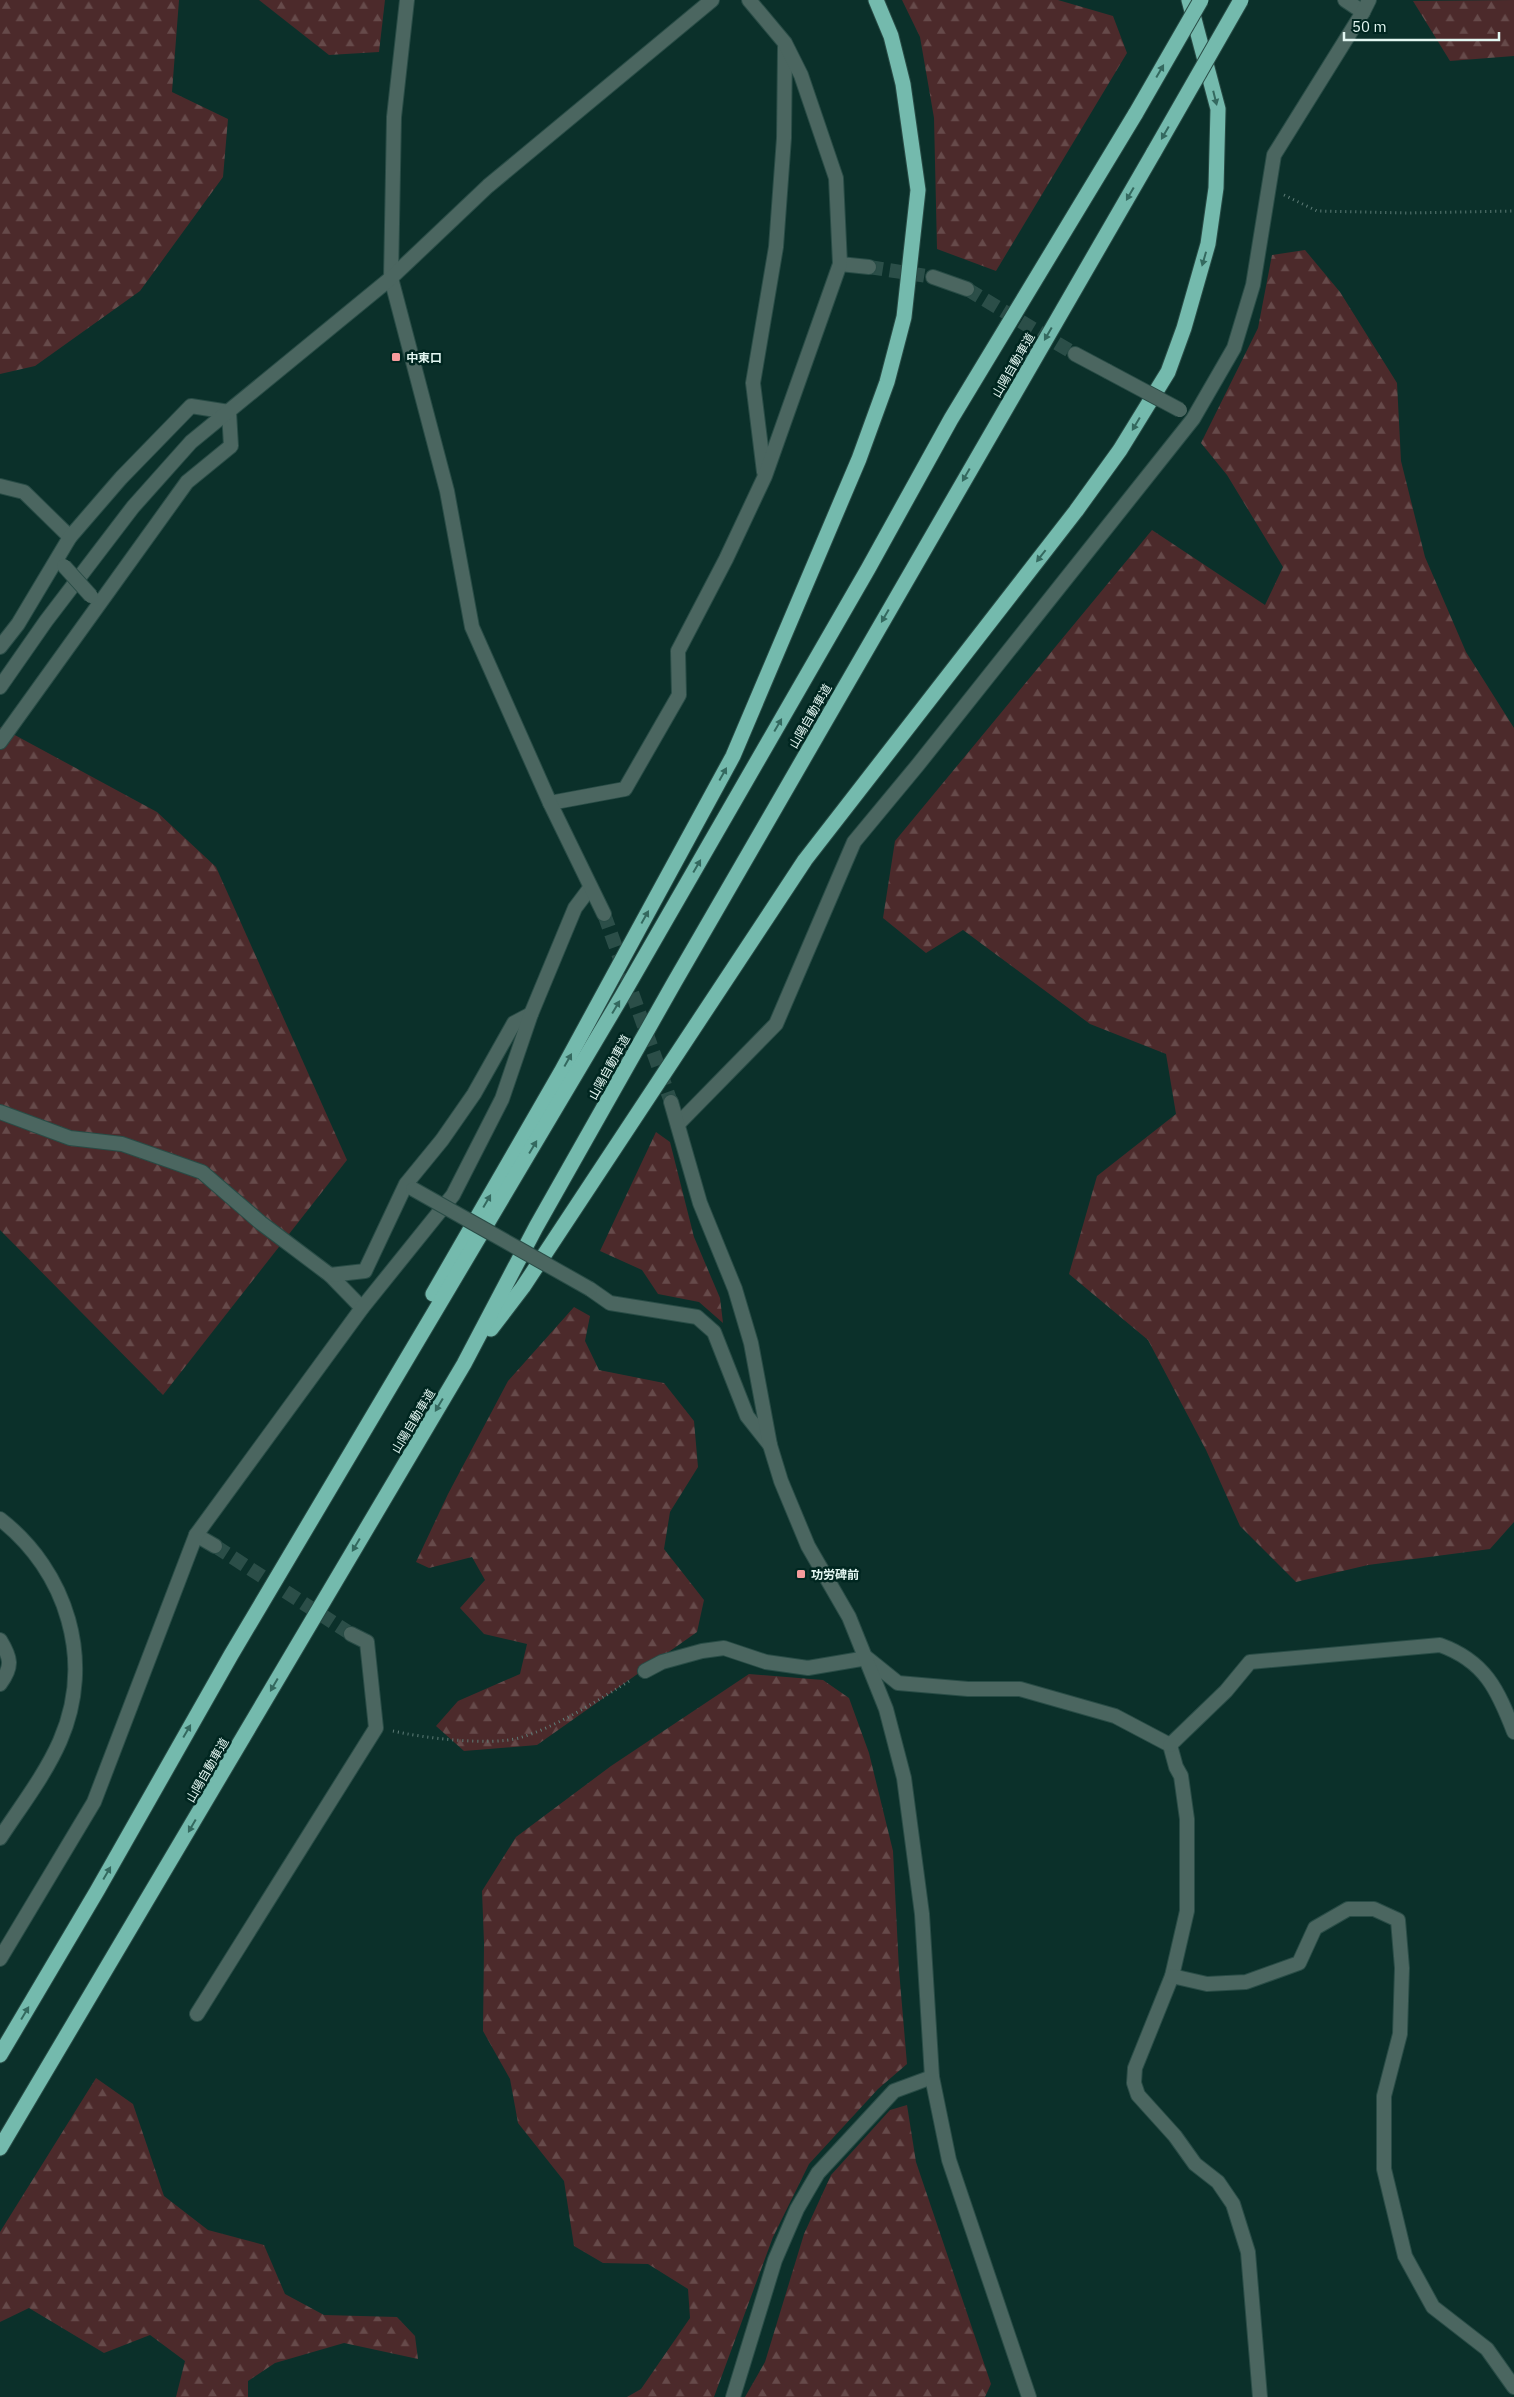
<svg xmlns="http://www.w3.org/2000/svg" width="1514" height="2397" font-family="'IBM Plex Sans','Noto Sans JP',sans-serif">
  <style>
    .forest { fill: url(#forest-firs) }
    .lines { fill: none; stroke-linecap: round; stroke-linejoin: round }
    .minor-tunnel { stroke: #2b4e48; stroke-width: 14; stroke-dasharray: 14 7; stroke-linecap: butt }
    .tertiary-tunnel { stroke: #2b4e48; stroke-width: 14; stroke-dasharray: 14 7; stroke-linecap: butt }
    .minor-casing { stroke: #294c46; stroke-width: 16 }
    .tertiary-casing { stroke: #294c46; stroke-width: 16 }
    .motorway-casing { stroke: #294c46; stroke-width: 17 }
    .path { stroke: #5f7d78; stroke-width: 3; stroke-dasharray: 1 4; stroke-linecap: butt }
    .minor { stroke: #4b6660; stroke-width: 14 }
    .tertiary { stroke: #4b6660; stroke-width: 14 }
    .motorway { stroke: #74baad; stroke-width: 15 }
    .minor-bridge-casing { stroke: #294c46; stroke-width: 16; stroke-linecap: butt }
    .motorway-bridge-casing { stroke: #294c46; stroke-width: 17; stroke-linecap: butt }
    .minor-bridge { stroke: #4b6660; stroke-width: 14 }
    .motorway-bridge { stroke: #74baad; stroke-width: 15 }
    .oneway { fill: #34695f }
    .poi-dot { fill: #f59b9c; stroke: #002620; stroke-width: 2 }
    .labels { text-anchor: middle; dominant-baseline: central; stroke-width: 5; stroke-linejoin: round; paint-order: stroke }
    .poi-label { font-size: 12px; font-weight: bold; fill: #e3f7f2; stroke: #002620; text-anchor: start }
    .street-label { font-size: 12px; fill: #e3f7f2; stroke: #002620 }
  </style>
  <defs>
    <pattern id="forest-firs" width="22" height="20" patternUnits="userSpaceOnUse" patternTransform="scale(1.25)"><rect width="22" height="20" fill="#4c2a2b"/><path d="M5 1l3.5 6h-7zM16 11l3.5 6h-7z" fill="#664a4a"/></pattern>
  </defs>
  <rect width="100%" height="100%" fill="#0b302a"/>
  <!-- forest -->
  <g class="forest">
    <polygon points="0,0 179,0 172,92 228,119 223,177 140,291 35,366 0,374"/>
    <polygon points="259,0 385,0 379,52 329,55"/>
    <polygon points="902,0 1058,0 1113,16 1127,53 996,271 937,249 934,118 920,37"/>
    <polygon points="1514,0 1514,56 1450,61 1413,1"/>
    <polygon points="1305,250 1340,292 1397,383 1401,461 1425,557 1466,652 1514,728 1514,1522 1490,1549 1368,1565 1296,1582 1240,1526 1206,1450 1148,1340 1069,1274 1097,1176 1176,1114 1166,1054 1090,1024 963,930 926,953 883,918 895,841 1152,530 1265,605 1283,567 1227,475 1201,443 1258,328 1272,255"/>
    <polygon points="0,727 157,812 216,867 347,1160 163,1395 0,1230"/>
    <polygon points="656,1132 670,1142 694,1237 720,1298 723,1323 699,1302 658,1294 642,1270 600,1251"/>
    <polygon points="574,1307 590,1316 585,1341 599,1370 664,1383 694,1421 698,1467 670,1512 664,1549 704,1600 697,1632 537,1745 464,1751 436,1726 458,1701 520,1674 527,1644 484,1634 460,1608 485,1580 472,1557 429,1568 416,1562 448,1494 508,1381"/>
    <polygon points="749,1674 823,1680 849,1698 869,1753 893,1851 899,1970 907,2064 878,2089 809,2164 773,2237 714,2397 627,2397 641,2389 690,2318 688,2289 648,2264 603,2263 574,2246 564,2181 518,2123 510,2079 483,2031 484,1943 482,1891 516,1837 611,1766"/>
    <polygon points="96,2078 133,2104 164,2196 208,2230 264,2245 285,2294 324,2315 397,2317 415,2336 418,2359 344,2343 275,2363 248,2381 248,2397 176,2397 185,2361 150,2335 104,2353 29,2308 0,2322 0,2232"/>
    <polygon points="907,2105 916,2162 991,2384 985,2397 745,2397 765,2362 804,2234 831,2175 890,2110"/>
  </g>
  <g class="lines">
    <!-- minor-tunnel -->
    <g class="minor-tunnel">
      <polyline points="869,267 933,277"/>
      <polyline points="967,289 1075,354"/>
      <polyline points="215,1546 351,1634"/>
    </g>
    <!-- tertiary-tunnel -->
    <polyline class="tertiary-tunnel" points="604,914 671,1102"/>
    <defs>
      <g id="minor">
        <polyline points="1345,0 1363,12"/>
        <polyline points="840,264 869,267"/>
        <polyline points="933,277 967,289"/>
        <polyline points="391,278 394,117 407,0"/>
        <polyline points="1075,354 1107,371"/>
        <polyline points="764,472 753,383 776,247 784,138 785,47"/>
        <polyline points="0,486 24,492 70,537"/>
        <polyline points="0,647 18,624 70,537 121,478 191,406 229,412 231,446 187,482 0,742"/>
        <polyline points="550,803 625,789 679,695 678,651 726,559 765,476 840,264 836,178 801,75 785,43 749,0"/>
        <polyline points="0,1112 70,1138 122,1144 202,1172 261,1223 330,1275 362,1308"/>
        <polyline points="678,1124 776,1024 854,842 917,766 1193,419 1234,348 1253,285 1274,155 1363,12 1369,0"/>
        <polyline points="330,1275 365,1271 406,1184 442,1140 474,1094 514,1023 531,1014"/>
        <polyline points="590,1289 610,1303 697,1317 714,1332 747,1416 770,1445"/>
        <path d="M0,1519C67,1571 95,1661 60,1741C45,1775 21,1806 0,1838"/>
        <polyline points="196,1535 215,1546"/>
        <path d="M0,1640C11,1658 13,1666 0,1684"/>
        <polyline points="645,1671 662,1662 702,1651 724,1648 766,1662 808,1668 867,1658 898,1683 968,1689 1020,1689 1115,1716 1170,1745 1176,1767 1181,1776 1187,1819 1187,1911 1172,1976 1135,2068 1134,2083 1138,2095 1175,2136 1195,2164 1218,2182 1233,2204 1248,2252 1260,2397"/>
        <path d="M1170,1745L1226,1691L1250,1662L1440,1645C1485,1661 1498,1690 1514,1732"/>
        <polyline points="0,1959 94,1802 196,1535 362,1308 453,1195 502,1099 531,1014 575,908 590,888"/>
        <polyline points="1172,1976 1207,1984 1246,1982 1299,1963 1315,1928 1348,1909 1374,1909 1398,1920 1402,1968 1400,2034 1384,2096 1384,2169 1405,2256 1433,2307 1487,2349 1514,2387"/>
        <polyline points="197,2014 376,1728 367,1642 351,1634"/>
        <polyline points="733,2397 775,2260 797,2209 818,2173 894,2091 932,2077"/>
      </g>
      <g id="tertiary">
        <polyline points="391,278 447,491 472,627 550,803 604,914"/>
        <polyline points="0,687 46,621 133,507 191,442 391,278 488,186 712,0"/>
        <polyline points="671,1102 700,1203 735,1289 751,1343 770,1445 781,1481 808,1546 849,1617 886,1709 904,1778 922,1914 932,2077 949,2160 1029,2397"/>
      </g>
      <g id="motorway">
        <polyline points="433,1294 561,1072 733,756 859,459 887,382 904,317 918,190 903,84 891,36 876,0"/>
        <polyline points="491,1329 523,1287 805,860 1076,511 1120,450 1168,372 1184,328 1208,244 1216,188 1218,109 1189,0"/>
        <polyline points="0,2055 97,1891 231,1655 622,996 868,569 951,419 1136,113"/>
        <polyline points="0,2148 464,1364 536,1227 674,983 1154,152"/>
      </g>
    </defs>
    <!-- minor casing -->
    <use href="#minor" class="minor-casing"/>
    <!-- tertiary casing -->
    <use href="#tertiary" class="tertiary-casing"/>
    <!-- motorway casing -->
    <use href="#motorway" class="motorway-casing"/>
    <!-- path -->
    <g class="path">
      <polyline points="1284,195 1317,211 1408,213 1514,211"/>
      <path d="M393,1731C423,1738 489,1746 519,1738C555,1728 600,1699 631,1680"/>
    </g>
    <!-- minor -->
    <use href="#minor" class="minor"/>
    <!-- tertiary -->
    <use href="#tertiary" class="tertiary"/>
    <!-- motorway -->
    <use href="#motorway" class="motorway"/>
    <defs>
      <g id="minor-bridge">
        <polyline points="1107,371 1180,410"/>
        <polyline points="64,566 91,596"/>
        <polyline points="413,1189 590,1289"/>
      </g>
      <g id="motorway-bridge">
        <polyline points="1136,113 1201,0"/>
        <polyline points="1154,152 1241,0"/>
      </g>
    </defs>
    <!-- minor-bridge casing -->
    <use href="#minor-bridge" class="minor-bridge-casing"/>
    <!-- motorway-bridge casing -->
    <use href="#motorway-bridge" class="motorway-bridge-casing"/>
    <!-- minor-bridge -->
    <use href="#minor-bridge" class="minor-bridge"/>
    <!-- motorway-bridge -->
    <use href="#motorway-bridge" class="motorway-bridge"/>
  </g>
  <!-- one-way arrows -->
  <defs><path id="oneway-solid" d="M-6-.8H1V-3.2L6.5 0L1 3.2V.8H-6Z" transform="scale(1.25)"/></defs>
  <g class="oneway">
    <use href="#oneway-solid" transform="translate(1160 71) rotate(-60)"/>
    <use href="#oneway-solid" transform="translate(1215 98) rotate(76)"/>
    <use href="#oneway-solid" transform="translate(1165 133) rotate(120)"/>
    <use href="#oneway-solid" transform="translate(1130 194) rotate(120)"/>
    <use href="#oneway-solid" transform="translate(1204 259) rotate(106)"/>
    <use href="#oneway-solid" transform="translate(1048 334) rotate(120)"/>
    <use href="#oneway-solid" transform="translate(1136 424) rotate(121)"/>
    <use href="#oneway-solid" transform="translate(966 475) rotate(120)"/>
    <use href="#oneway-solid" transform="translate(1041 556) rotate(128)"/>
    <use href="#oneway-solid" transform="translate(885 616) rotate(120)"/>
    <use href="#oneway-solid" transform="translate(778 725) rotate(-60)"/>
    <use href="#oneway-solid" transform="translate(723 774) rotate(-61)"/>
    <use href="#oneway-solid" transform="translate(697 866) rotate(-60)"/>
    <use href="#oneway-solid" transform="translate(645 917) rotate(-61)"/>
    <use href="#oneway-solid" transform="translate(616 1007) rotate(-59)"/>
    <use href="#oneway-solid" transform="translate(568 1060) rotate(-61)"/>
    <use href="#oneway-solid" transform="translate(533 1147) rotate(-59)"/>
    <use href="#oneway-solid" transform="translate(487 1201) rotate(-60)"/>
    <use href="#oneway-solid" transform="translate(439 1405) rotate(121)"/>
    <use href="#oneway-solid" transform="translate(356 1545) rotate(121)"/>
    <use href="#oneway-solid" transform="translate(274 1685) rotate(120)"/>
    <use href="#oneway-solid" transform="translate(187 1731) rotate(-60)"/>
    <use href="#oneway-solid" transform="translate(192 1826) rotate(120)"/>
    <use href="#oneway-solid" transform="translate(107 1873) rotate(-60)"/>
    <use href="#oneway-solid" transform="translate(25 2013) rotate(-59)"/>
  </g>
  <!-- markers -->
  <g class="poi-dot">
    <rect x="391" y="352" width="10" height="10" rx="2.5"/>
    <rect x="796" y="1569" width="10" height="10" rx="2.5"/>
  </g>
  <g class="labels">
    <!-- poi labels -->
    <g class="poi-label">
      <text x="406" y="357">中東口</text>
      <text x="811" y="1574">功労碑前</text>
    </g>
    <!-- street labels -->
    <g class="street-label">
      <text transform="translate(1013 365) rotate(-60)">山陽自動車道</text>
      <text transform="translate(810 716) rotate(-60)">山陽自動車道</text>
      <text transform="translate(609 1067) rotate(-61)">山陽自動車道</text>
      <text transform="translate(413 1421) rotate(-59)">山陽自動車道</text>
      <text transform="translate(207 1770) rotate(-60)">山陽自動車道</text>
    </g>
  </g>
  <!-- scale -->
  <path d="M1344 32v8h155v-8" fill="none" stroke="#e3f7f2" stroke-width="2.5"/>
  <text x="1352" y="32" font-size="15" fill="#e3f7f2" stroke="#002620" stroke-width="4" paint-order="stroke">50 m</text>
</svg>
